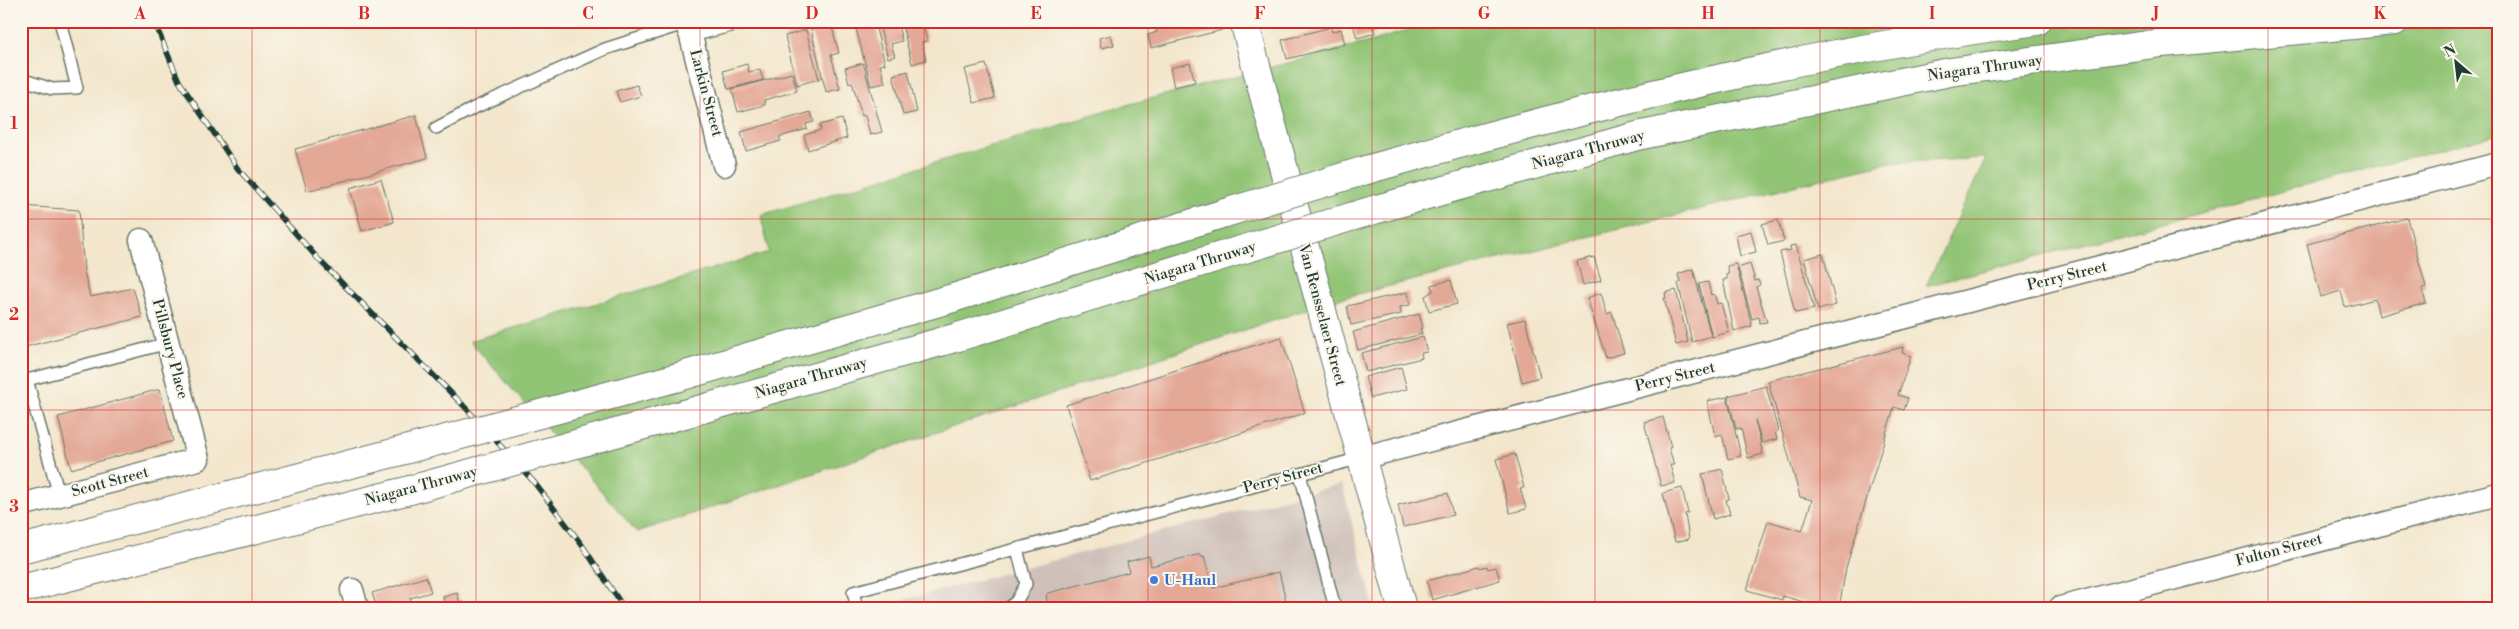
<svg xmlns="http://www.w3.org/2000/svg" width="2519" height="629" font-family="'Libre Bodoni',serif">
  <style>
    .industrial { fill: #cfc1ba }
    .green { fill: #91c474; stroke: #588054 }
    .building { fill: #e4a896 }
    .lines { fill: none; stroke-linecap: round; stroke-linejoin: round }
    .service-casing { stroke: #697869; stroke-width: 14 }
    .minor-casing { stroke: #697869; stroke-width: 25 }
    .tertiary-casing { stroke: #697869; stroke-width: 30 }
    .motorway-casing { stroke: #697869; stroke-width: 30 }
    .service { stroke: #fff; stroke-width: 11 }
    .minor { stroke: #fff; stroke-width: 22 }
    .tertiary { stroke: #fff; stroke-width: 28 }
    .motorway { stroke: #fff; stroke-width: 28 }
    .rail-casing { stroke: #1f3d34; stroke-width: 5.5 }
    .rail { stroke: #fbf7ec; stroke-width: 4; stroke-dasharray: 11; stroke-linecap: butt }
    .motorway-bridge-casing { stroke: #697869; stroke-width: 30; stroke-linecap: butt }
    .motorway-bridge { stroke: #fff; stroke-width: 28 }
    .grid { fill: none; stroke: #d62828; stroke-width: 1; stroke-opacity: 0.55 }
    .shop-dot { fill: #3f7fe0; stroke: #fbf7ec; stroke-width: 2 }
    .labels { text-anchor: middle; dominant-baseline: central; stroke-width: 4; stroke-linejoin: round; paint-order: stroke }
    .street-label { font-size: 15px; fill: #1f3d34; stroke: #fbf7ec }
    .shop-label { font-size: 15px; font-weight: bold; fill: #366cbe; stroke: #fbf7ec; text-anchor: start }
    .neatline { fill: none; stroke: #d62828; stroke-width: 2 }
    .grid-label { font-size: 16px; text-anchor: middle; font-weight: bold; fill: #d62828 }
  </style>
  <rect width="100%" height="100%" fill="#fbf7ec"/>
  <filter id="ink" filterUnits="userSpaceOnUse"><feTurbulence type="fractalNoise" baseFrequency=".02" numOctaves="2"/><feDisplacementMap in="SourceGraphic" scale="10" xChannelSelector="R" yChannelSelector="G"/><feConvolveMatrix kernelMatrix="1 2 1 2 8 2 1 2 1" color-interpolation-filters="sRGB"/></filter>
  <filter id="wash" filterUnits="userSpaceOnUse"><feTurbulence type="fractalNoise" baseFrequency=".0096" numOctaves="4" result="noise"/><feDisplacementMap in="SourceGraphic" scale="20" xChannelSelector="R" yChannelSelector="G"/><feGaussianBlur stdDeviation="1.12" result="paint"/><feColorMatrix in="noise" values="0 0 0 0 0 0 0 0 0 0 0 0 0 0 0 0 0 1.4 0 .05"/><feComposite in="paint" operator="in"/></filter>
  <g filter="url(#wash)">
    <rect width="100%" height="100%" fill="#f3e6cc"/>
    <!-- industrial -->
    <polygon class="industrial" points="1342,484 1374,608 873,608"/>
    <!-- green -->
    <polygon class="green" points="1435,21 2498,21 2498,134 1926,286 1986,158 1886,163 1338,299 637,532 470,341 769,252 761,215 1130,104 1384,38"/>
    <g id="blocks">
      <!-- building -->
      <g class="building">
        <polygon points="854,21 874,21 885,64 880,65 885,83 871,86"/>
        <polygon points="878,21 897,21 902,41 891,44 895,56 888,58"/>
        <polygon points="901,21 922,21 927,41 922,42 926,60 912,64"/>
        <polygon points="1180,21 1220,21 1222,30 1151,48 1148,35 1157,32 1156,28"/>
        <polygon points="1352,21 1372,21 1375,33 1357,38"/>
        <polygon points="831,24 839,53 831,55 840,89 826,92 811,29"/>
        <polygon points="1331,27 1332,32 1341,29 1345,44 1287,59 1282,40"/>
        <polygon points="806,30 819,79 797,85 785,36"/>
        <polygon points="1111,35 1114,45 1101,48 1099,38"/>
        <polygon points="863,63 882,132 870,135 865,115 862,116 852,82 849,83 845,68"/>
        <polygon points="1190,63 1195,82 1174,87 1170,68"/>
        <polygon points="747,64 749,72 760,70 763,80 728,89 723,71"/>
        <polygon points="986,64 995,98 974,103 965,69"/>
        <polygon points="908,71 917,112 903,115 893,75"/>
        <polygon points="792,73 797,91 764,100 765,105 738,112 732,89"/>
        <polygon points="637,85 641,96 620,102 616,91"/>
        <polygon points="811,112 814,122 806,124 807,129 779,137 781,141 746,151 741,132"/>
        <polygon points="416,115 427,158 307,191 295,149"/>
        <polygon points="842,119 847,138 808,150 804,135 821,130 820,125"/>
        <polygon points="381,179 394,222 362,231 350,188"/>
        <polygon points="21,206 79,210 84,271 90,297 133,288 142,317 21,348"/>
        <polygon points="2407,218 2426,287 2422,288 2426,303 2379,316 2375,299 2345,307 2341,291 2321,297 2307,244"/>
        <polygon points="1778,220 1784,241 1768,245 1762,224"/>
        <polygon points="1751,231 1756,252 1740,256 1736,235"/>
        <polygon points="1796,245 1814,309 1795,313 1780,252 1791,250 1790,246"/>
        <polygon points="1823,254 1836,305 1818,310 1804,259"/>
        <polygon points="1594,257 1601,280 1583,285 1577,261"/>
        <polygon points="1736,264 1752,326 1734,331 1723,280 1727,279 1726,274 1729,274 1727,266"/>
        <polygon points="1750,264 1755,281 1758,280 1760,285 1756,287 1767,322 1760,323 1759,317 1752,319 1738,268"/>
        <polygon points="1693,269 1711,336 1692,342 1678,283 1680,282 1678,274"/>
        <polygon points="1451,280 1457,304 1429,311 1425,296 1433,291 1431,285"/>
        <polygon points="1708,282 1711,295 1714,294 1717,304 1721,303 1729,332 1712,337 1699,284"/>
        <polygon points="1676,290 1688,342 1676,345 1664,298 1666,298 1665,293"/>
        <polygon points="1408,292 1410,305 1400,307 1401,314 1351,325 1347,306"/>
        <polygon points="1601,293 1607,314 1612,312 1624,353 1606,358 1587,298"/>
        <polygon points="1419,314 1423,328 1420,328 1422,334 1358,350 1353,332"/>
        <polygon points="1525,319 1540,377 1522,382 1507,323"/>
        <polygon points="1281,337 1305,413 1090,481 1066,405"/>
        <polygon points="1423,337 1427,352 1421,353 1422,358 1366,372 1361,353"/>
        <polygon points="1903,347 1902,353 1911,356 1898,395 1908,398 1904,410 1894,407 1846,568 1839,608 1825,608 1783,596 1782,600 1747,590 1768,521 1802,531 1812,500 1800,497 1768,381"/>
        <polygon points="1401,367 1407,389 1371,398 1365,377"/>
        <polygon points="1766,386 1778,431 1775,432 1777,439 1762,443 1755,420 1763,454 1748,458 1741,428 1736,429 1728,396"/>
        <polygon points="160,389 173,441 71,469 58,417"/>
        <polygon points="1727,397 1741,456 1728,459 1722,434 1715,436 1707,401"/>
        <polygon points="1663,417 1671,447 1669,448 1674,465 1670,465 1675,483 1661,486 1644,422"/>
        <polygon points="1515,454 1524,488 1520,488 1526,509 1510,513 1496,459"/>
        <polygon points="1722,469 1729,499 1726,500 1730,514 1713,519 1702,474"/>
        <polygon points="1682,488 1688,513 1685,514 1689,539 1675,542 1663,493"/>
        <polygon points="1448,493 1453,515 1403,527 1398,505"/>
        <polygon points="1201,554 1201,557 1204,556 1213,588 1279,572 1287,605 1292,603 1293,608 1049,608 1046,596 1048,593 1129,572 1127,562 1149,556 1151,566"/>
        <polygon points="1479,566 1480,568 1487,566 1488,569 1496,567 1500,580 1432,600 1427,581"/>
        <polygon points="426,577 431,592 410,598 411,602 399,606 399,608 377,608 372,593"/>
        <polygon points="457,593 460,603 464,602 465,608 445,608 443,597"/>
        <polygon points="434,601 435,608 416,608 415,605"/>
      </g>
    </g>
  </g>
  <g filter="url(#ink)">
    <use href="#blocks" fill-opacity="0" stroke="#697869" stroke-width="1"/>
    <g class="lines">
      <defs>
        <g id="service">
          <polyline points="21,79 52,89 77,88 60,21"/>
          <polyline points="436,128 474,108 605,49 687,23"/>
          <polyline points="1300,474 1335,608"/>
          <polyline points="59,495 27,380 168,343"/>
          <polyline points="857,608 853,592 1361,458"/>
          <polyline points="1008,608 1016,602 1026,584 1017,549"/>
        </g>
        <g id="minor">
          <polyline points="687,21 724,165"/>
          <polyline points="689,31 728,21"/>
          <polyline points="1361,458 2498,164"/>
          <polyline points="21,505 198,459 141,240"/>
          <polyline points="352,590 357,608"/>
          <polyline points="2060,608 2498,494"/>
        </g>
        <polyline id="tertiary" points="1244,21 1402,608"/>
        <g id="motorway">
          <path d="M1366,170C1587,107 1810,51 2037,21"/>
          <polyline points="1377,209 1637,136 1950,72 2162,43 2395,21"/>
          <polyline points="675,378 953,298 1225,213"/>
          <polyline points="684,414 958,337 1231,253"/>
          <polyline points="21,549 397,452"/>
          <polyline points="21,589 410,490"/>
        </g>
      </defs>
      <!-- service casing -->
      <use href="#service" class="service-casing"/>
      <!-- minor casing -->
      <use href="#minor" class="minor-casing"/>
      <!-- tertiary casing -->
      <use href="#tertiary" class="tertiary-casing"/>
      <!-- motorway casing -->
      <use href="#motorway" class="motorway-casing"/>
      <!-- service -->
      <use href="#service" class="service"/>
      <!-- minor -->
      <use href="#minor" class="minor"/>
      <!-- tertiary -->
      <use href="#tertiary" class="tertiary"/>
      <!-- motorway -->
      <use href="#motorway" class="motorway"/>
      <defs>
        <polyline id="rail" points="154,21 179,81 238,169 321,262 463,405 533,481 582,545 624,608"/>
      </defs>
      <!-- rail casing -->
      <use href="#rail" class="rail-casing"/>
      <!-- rail -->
      <use href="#rail" class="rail"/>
      <defs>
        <g id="motorway-bridge">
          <polyline points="1225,213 1366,170"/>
          <polyline points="1231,253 1377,209"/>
          <polyline points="397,452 675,378"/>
          <polyline points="410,490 684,414"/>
        </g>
      </defs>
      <!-- motorway-bridge casing -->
      <use href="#motorway-bridge" class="motorway-bridge-casing"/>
      <!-- motorway-bridge -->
      <use href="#motorway-bridge" class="motorway-bridge"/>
    </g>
  </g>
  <!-- grid -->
  <path class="grid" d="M252,21V608M476,21V608M700,21V608M924,21V608M1148,21V608M1372,21V608M1595,21V608M1820,21V608M2044,21V608M2268,21V608M21,219H2498M21,410H2498"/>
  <!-- markers -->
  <circle class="shop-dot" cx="1154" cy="580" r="5"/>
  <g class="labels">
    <!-- street labels -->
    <g class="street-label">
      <text transform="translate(1985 68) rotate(-8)">Niagara Thruway</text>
      <text transform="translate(706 93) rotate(75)">Larkin Street</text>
      <text transform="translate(1588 150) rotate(-15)">Niagara Thruway</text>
      <text transform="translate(1200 263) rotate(-17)">Niagara Thruway</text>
      <text transform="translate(2067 276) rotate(-14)">Perry Street</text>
      <text transform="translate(1322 315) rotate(75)">Van Rensselaer Street</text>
      <text transform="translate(170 349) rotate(75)">Pillsbury Place</text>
      <text transform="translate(1675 377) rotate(-14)">Perry Street</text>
      <text transform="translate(811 378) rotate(-16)">Niagara Thruway</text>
      <text transform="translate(1283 478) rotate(-15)">Perry Street</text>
      <text transform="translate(110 482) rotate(-15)">Scott Street</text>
      <text transform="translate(421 486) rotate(-15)">Niagara Thruway</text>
      <text transform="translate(2279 550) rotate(-15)">Fulton Street</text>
    </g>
    <!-- shop labels -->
    <g class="shop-label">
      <text x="1164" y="580">U-Haul</text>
    </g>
  </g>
  <!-- margin -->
  <rect width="2519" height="629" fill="none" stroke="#fbf7ec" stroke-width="55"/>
  <!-- north arrow -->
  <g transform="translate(2456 62) rotate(332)" stroke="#fbf7ec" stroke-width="4" paint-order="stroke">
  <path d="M0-4L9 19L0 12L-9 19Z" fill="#1f3d34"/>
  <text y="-8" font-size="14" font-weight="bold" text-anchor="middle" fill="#1f3d34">N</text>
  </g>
  <rect x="28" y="28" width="2464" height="574" class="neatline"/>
  <g class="grid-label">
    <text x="140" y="19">A</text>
    <text x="364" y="19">B</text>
    <text x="588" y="19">C</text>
    <text x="812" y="19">D</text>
    <text x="1036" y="19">E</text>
    <text x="1260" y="19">F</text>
    <text x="1484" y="19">G</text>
    <text x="1708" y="19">H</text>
    <text x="1932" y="19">I</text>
    <text x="2156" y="19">J</text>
    <text x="2380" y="19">K</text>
    <text x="14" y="129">1</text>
    <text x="14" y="320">2</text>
    <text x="14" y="512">3</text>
  </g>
</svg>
